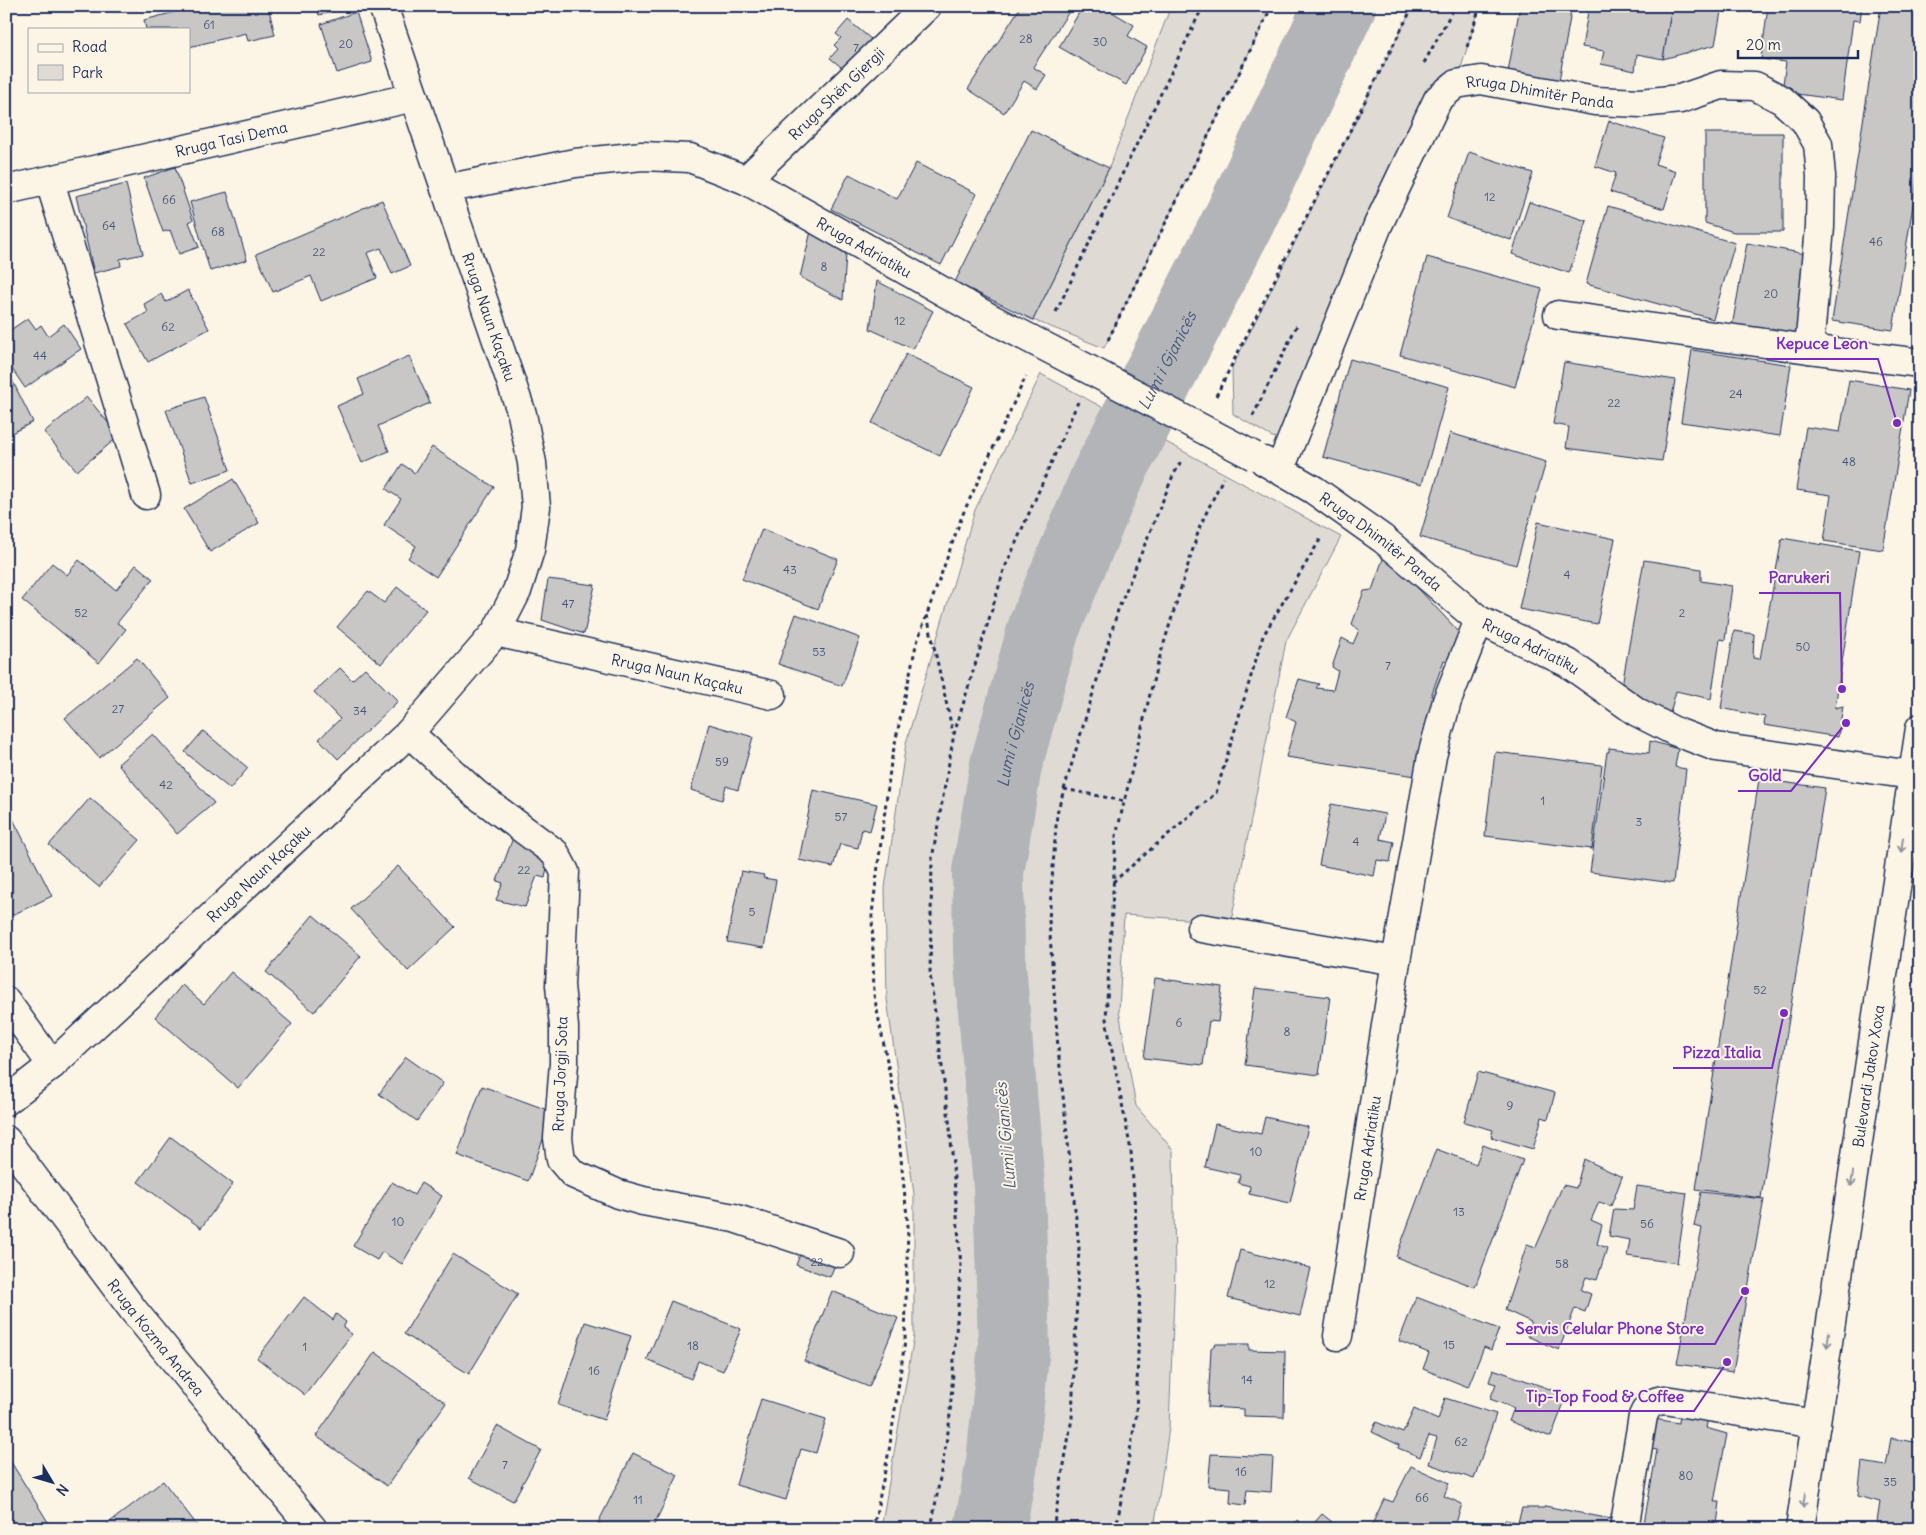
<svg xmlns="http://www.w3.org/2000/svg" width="1926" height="1535" font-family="Delius,sans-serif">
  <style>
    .green { fill: #dfdbd4; stroke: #7d8599 }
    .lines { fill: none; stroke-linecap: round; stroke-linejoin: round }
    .river { stroke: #b2b4b8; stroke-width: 72 }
    .building { fill: #c8c7c6; stroke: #1b2f5e }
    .street-casing { stroke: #1b2f5e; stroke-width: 31 }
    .secondary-casing { stroke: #1b2f5e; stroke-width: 31 }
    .path { stroke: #1b2f5e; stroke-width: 3; stroke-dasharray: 4 4; stroke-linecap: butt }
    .street { stroke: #fcf5e5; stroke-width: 28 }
    .secondary { stroke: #fcf5e5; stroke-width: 28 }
    .street-bridge-casing { stroke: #1b2f5e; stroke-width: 31; stroke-linecap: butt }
    .street-bridge { stroke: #fcf5e5; stroke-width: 28 }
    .oneway { stroke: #8c92a2 }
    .labels { text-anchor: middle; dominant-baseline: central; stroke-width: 4; stroke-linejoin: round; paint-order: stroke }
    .number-label { font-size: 12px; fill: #465578 }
    .street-label { font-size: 15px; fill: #1b2f5e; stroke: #fcf5e5 }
    .water-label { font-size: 16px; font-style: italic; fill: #485779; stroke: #fcf5e5 }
    .leader { fill: none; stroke: #7b2cbf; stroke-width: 2 }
    .callout-dot { fill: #7b2cbf; stroke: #fcf5e5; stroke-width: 2 }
    .callout-label { font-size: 16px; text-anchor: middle; font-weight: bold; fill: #7b2cbf; stroke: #fcf5e5; stroke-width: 4; stroke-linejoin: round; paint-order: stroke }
  </style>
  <rect width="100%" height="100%" fill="#fcf5e5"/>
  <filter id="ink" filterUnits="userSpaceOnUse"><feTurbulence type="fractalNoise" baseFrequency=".02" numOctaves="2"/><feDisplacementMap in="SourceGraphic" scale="10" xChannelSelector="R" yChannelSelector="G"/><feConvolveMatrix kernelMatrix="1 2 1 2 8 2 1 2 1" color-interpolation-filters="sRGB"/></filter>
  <g filter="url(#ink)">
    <!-- green -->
    <g class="green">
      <polygon points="1171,6 1272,6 1104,348 1033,320 1109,168"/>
      <polygon points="1413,6 1480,6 1456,84 1292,440 1272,437 1233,414 1232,368"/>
      <polygon points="1041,374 1341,537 1286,641 1231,922 1124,915 1119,1011 1136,1106 1173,1150 1175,1269 1169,1428 1154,1529 881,1529 914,1336 914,1194 887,999 885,888 906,743 975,510"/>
    </g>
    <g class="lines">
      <!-- river -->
      <path class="river" id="s1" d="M990,1529L1002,1462L1014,1346L1009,1186L989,953L988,872L1006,765L1044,627L1106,479L1241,216L1340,6"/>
    </g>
    <!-- building -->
    <g class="building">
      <polygon points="182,6 268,6 275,35 248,41 246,33 189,47 189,29 146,29 144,20 183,10"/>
      <polygon points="316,6 348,6 319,15"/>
      <polygon points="1021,6 1065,6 1070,10 1033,67 1046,75 1037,89 1024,81 1004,113 968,89"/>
      <polygon points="1083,6 1102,6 1134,25 1128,36 1147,47 1126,85 1059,47"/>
      <polygon points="1520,6 1572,6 1559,81 1508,72"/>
      <polygon points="1589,6 1672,6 1663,59 1637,54 1635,71 1601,64 1604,51 1582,47"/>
      <polygon points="1672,6 1722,6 1715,45 1663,59"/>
      <polygon points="1768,6 1862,6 1860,21 1853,20 1842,100 1782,92 1786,62 1761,59"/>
      <polygon points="1881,6 1920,6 1920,161 1893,330 1832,321"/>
      <polygon points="356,12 372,62 337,73 321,24"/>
      <polygon points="848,20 877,44 851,75 830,58 838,49 834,45 841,38 836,34"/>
      <polygon points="1609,121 1664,138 1655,164 1676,171 1664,209 1610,192 1616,173 1595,166"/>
      <polygon points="1031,130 1109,168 1033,320 955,282"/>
      <polygon points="1705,133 1783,133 1783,232 1734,232 1705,223"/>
      <polygon points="1469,152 1533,173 1511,240 1447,218"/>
      <polygon points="916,163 977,194 941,265 831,209 849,174 897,199"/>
      <polygon points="175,167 193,220 189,222 199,247 179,254 170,230 163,232 144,178"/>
      <polygon points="126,184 143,254 120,259 121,266 94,273 76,196"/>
      <polygon points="227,192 247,260 210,271 190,202"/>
      <polygon points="382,200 410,266 392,274 381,248 367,253 377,278 321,301 311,276 273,292 256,254"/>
      <polygon points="1529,202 1587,221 1569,273 1512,254"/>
      <polygon points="1608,206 1735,243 1713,319 1586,284"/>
      <polygon points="811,231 846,254 843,300 800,277"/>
      <polygon points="1747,243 1811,255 1796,339 1731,332"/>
      <polygon points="1427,257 1542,289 1515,387 1400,355"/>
      <polygon points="877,281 933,311 913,349 870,329"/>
      <polygon points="188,290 209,329 148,362 127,324 148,312 144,304 161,294 166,302"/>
      <polygon points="28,318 36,329 41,325 48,336 64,324 81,349 25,388 6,360 6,333"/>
      <polygon points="1692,350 1791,365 1780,436 1681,422"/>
      <polygon points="906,354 974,387 940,456 872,423"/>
      <polygon points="409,356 430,403 378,426 389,451 362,463 337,406 364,394 358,379"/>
      <polygon points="1350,359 1449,387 1422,484 1323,457"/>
      <polygon points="1564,362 1675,380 1662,461 1566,448 1569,427 1553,424"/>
      <polygon points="10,376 33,422 6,436 6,378"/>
      <polygon points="1849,380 1909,390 1883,550 1824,541 1831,495 1796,490 1806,427 1840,432"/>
      <polygon points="87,397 119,436 77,471 44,432"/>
      <polygon points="204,397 230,470 192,483 166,410"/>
      <polygon points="1450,433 1546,462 1516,565 1420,537"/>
      <polygon points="432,447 494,487 436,577 408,558 416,546 384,525 401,499 386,489 402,464 415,473"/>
      <polygon points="233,479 259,523 210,552 184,509"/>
      <polygon points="1538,522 1615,539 1597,624 1519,609"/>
      <polygon points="762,529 838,559 818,609 742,579"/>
      <polygon points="1782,538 1859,551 1835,708 1843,706 1838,737 1764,725 1765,717 1721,708 1734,631 1754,634 1753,658 1760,659"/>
      <polygon points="1385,553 1459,632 1452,663 1444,660 1431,696 1441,701 1423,777 1286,757 1296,722 1286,717 1299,679 1319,684 1316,688 1333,690 1338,671 1332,667 1342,638 1353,644 1359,630 1352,624 1364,591 1372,590"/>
      <polygon points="79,560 116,590 136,565 153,579 117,623 126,629 99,663 22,600 52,563 67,575"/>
      <polygon points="1644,560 1701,569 1701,581 1732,586 1725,640 1720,639 1711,699 1676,691 1669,717 1621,691"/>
      <polygon points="548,579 595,585 584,634 542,620"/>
      <polygon points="397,587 426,610 381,664 337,627 368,591 384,603"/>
      <polygon points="796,614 860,638 842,686 778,664"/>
      <polygon points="137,658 170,698 99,758 65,718"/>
      <polygon points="340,668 352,680 365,668 398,701 338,759 319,739 340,719 314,692"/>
      <polygon points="709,724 753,737 738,790 726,786 722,800 691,790"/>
      <polygon points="203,731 248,768 230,789 185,752"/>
      <polygon points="153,734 214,803 177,834 118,764"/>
      <polygon points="1650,741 1678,749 1675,767 1686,769 1673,883 1590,872 1607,752 1609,752 1609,748 1649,753"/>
      <polygon points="1495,752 1602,765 1592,849 1485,836"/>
      <polygon points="1759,779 1825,788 1761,1198 1696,1189"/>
      <polygon points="813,790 877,804 870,831 862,829 858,848 840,844 833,867 799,860"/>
      <polygon points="90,798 140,840 99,887 49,845"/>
      <polygon points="1331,804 1385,814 1380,839 1394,842 1390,862 1377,860 1374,876 1319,865"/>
      <polygon points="10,813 52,896 6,918 6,815"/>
      <polygon points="514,835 548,862 545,878 537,876 525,907 496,900 503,883 497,881"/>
      <polygon points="398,866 455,927 408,971 351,909"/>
      <polygon points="741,871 764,875 763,878 776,880 764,948 727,942"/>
      <polygon points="313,915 361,956 314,1012 266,972"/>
      <polygon points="231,972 292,1024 238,1088 155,1017 182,985 204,1004"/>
      <polygon points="1155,978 1222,987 1218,1022 1209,1021 1203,1065 1144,1058"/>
      <polygon points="1255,988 1330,997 1319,1075 1245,1065"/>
      <polygon points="406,1057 443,1083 417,1121 379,1094"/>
      <polygon points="1478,1072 1555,1093 1548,1119 1542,1117 1533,1149 1491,1137 1493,1130 1464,1122"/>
      <polygon points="482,1086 553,1112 528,1181 457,1155"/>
      <polygon points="1265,1117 1308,1127 1290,1203 1249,1194 1250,1186 1238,1183 1240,1175 1205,1167 1215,1124 1261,1134"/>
      <polygon points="171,1137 233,1184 201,1228 138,1182"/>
      <polygon points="1483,1145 1523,1160 1475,1287 1396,1257 1436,1149 1476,1164"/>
      <polygon points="1584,1159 1622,1177 1611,1206 1599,1202 1591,1220 1602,1225 1597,1244 1607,1248 1597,1280 1586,1277 1581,1290 1591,1294 1585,1312 1575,1308 1559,1350 1527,1336 1531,1322 1505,1310 1527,1244 1536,1247 1563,1185 1576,1188"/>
      <polygon points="392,1182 414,1195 421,1183 442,1196 402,1264 382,1252 377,1260 353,1246"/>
      <polygon points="1637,1186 1687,1193 1677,1263 1627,1256 1630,1240 1609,1236 1614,1209 1633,1210"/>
      <polygon points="1701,1192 1764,1199 1733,1372 1677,1364 1702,1228 1694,1226"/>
      <polygon points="805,1241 838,1257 830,1277 796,1265"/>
      <polygon points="1240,1250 1311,1268 1300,1316 1228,1298"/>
      <polygon points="453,1254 518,1294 469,1374 404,1334"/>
      <polygon points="832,1291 898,1318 869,1387 804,1361"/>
      <polygon points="304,1297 333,1320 336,1314 346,1322 343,1328 352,1334 305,1395 257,1358"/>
      <polygon points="1416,1297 1499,1329 1491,1350 1484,1347 1468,1387 1423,1369 1429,1353 1399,1341"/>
      <polygon points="671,1301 741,1329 723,1371 698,1361 691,1379 647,1360"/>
      <polygon points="585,1322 631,1336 604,1420 558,1405"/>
      <polygon points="1216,1344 1249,1344 1249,1350 1285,1351 1284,1417 1244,1416 1244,1409 1208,1407 1211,1348"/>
      <polygon points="375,1352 446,1403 387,1486 316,1436"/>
      <polygon points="1493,1369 1567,1395 1551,1437 1509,1421 1514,1408 1490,1399 1496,1384 1489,1382"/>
      <polygon points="1445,1398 1496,1414 1474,1479 1429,1464 1437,1438 1429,1436 1420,1457 1398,1448 1399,1445 1372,1432 1376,1422 1403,1433 1414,1409 1438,1420"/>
      <polygon points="761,1399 826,1419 816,1453 801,1449 786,1500 736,1485"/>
      <polygon points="1680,1412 1708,1418 1706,1428 1727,1434 1714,1502 1720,1502 1717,1524 1711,1524 1711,1529 1643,1529 1657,1450 1651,1449 1654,1419 1679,1423"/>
      <polygon points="497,1426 541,1450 513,1501 469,1478"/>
      <polygon points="1891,1438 1920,1443 1920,1529 1876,1529 1880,1502 1858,1496 1862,1462 1886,1466"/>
      <polygon points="633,1453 678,1475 652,1529 609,1529 598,1523"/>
      <polygon points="6,1454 48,1522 37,1529 6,1529"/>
      <polygon points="1211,1454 1273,1457 1271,1492 1247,1490 1245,1505 1230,1503 1231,1488 1208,1486"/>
      <polygon points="1411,1466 1449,1483 1444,1496 1462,1504 1454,1529 1370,1529 1384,1499 1393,1502"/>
      <polygon points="163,1481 200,1529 101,1529"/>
      <polygon points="1545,1506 1611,1519 1609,1529 1503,1529 1505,1520 1518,1522 1522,1508 1544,1508"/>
      <polygon points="1322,1514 1341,1529 1309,1529"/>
      <polygon points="1297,1520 1307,1529 1290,1529"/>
    </g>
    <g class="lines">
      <defs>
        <g id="street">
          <path id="s2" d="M746,180L927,6"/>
          <polyline points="50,182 146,495"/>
          <path id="s3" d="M445,189L575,163L642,156L690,158L746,180L990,318L1067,358"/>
          <path id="s4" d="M6,190L414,97"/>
          <polyline points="1558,315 1809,349"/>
          <path id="s5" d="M1264,461L1314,490L1383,539L1479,620L1568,663L1637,712L1674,731L1716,747L1912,775"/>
          <path id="s6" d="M1280,469L1378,225L1438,99L1456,84L1481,80L1595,101L1641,103L1680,99L1721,85L1755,86L1782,100L1805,121L1818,144L1821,176L1820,227L1809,349L1920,363"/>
          <path id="s7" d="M496,632L772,695"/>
          <polyline points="409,733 476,794 555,853 565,872 560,985 564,1027 564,1063 558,1138 561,1160 573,1174 618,1194 643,1201 734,1218 840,1253"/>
          <polyline points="1201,928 1396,961"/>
          <polyline points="6,1001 52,1065"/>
          <path id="s8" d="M6,1140L134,1311L313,1529"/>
          <path id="s9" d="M1338,1336L1396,961L1432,756L1447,701L1479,620"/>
          <path d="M1624,1529L1643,1416C1648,1404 1653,1401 1665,1400L1816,1424"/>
        </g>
        <g id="secondary">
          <path id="s10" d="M6,1101L52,1065L409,733L496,632L517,591L530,550L536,507L532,463L522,414L383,6"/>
          <path id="s11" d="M1800,1529L1920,728"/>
        </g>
      </defs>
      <!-- street casing -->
      <use href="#street" class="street-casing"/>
      <!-- secondary casing -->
      <use href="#secondary" class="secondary-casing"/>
      <!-- path -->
      <g class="path">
        <polyline points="1467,47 1480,6"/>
        <polyline points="1424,63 1455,6"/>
        <polyline points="1056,312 1203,6"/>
        <polyline points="1108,340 1272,6"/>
        <polyline points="1216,396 1413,6"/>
        <polyline points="1253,416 1297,325"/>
        <polyline points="927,615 953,733"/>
        <polyline points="1064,789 1124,801"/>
        <polyline points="1113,882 1216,793 1263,636 1321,538"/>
        <polyline points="873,1529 889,1451 905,1341 908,1226 895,1101 874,995 872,914 891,762 916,645 927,614 962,516 1026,376"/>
        <polyline points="931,1529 949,1426 961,1266 950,1128 930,974 932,859 954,734 1004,570 1078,402"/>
        <polyline points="1053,1529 1072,1418 1079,1247 1058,1048 1049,920 1057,813 1118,610 1172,478 1182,459"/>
        <polyline points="1116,1529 1136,1417 1140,1287 1131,1151 1106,1019 1116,836 1156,669 1200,526 1223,478"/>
      </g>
      <!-- street -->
      <use href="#street" class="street"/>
      <!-- secondary -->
      <use href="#secondary" class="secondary"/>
      <defs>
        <polyline id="street-bridge" points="1067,358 1254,456"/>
      </defs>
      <!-- street-bridge casing -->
      <use href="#street-bridge" class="street-bridge-casing"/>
      <!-- street-bridge -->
      <use href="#street-bridge" class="street-bridge"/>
    </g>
    <!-- one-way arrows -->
    <defs><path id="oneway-shaft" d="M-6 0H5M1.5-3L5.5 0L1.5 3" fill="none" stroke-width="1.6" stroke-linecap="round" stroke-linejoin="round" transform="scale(1.25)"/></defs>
    <g class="oneway">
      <use href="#oneway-shaft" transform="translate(1902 845) rotate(98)"/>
      <use href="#oneway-shaft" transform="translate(1852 1179) rotate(98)"/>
      <use href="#oneway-shaft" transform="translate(1828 1340) rotate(98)"/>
      <use href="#oneway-shaft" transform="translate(1804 1500) rotate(98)"/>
    </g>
  </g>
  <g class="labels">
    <!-- number labels -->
    <g class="number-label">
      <text x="209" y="24">61</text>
      <text x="1026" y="38">28</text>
      <text x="1100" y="41">30</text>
      <text x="346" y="43">20</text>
      <text x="856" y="47">7</text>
      <text x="1490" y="196">12</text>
      <text x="169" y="199">66</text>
      <text x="109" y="225">64</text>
      <text x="218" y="231">68</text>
      <text x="1876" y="241">46</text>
      <text x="319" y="251">22</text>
      <text x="824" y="266">8</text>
      <text x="1771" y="293">20</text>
      <text x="900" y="320">12</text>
      <text x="168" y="326">62</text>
      <text x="40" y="355">44</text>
      <text x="1736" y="393">24</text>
      <text x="1614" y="402">22</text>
      <text x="1849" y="461">48</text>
      <text x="790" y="569">43</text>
      <text x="1567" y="574">4</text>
      <text x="568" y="603">47</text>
      <text x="81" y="612">52</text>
      <text x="1682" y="612">2</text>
      <text x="1803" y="646">50</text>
      <text x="819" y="651">53</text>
      <text x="1388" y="665">7</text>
      <text x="118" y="708">27</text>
      <text x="360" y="710">34</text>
      <text x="722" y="761">59</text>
      <text x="166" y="784">42</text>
      <text x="1543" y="800">1</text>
      <text x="841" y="816">57</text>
      <text x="1639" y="821">3</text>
      <text x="1356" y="841">4</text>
      <text x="524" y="869">22</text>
      <text x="752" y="911">5</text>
      <text x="1760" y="989">52</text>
      <text x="1179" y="1022">6</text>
      <text x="1287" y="1031">8</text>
      <text x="1510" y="1105">9</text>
      <text x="1256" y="1151">10</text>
      <text x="1459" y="1211">13</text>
      <text x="398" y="1221">10</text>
      <text x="1647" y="1223">56</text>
      <text x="817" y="1261">22</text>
      <text x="1562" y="1263">58</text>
      <text x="1270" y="1283">12</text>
      <text x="1449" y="1344">15</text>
      <text x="693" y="1345">18</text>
      <text x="305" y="1346">1</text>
      <text x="594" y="1370">16</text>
      <text x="1247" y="1379">14</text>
      <text x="1461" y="1441">62</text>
      <text x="505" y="1464">7</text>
      <text x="1241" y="1471">16</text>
      <text x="1686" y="1475">80</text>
      <text x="1890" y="1481">35</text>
      <text x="1422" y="1497">66</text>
      <text x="638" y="1499">11</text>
    </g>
    <!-- street labels -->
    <g class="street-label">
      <text stroke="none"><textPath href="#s2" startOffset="125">Rruga Shën Gjergji</textPath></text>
      <text stroke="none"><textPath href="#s6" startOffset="511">Rruga Dhimitër Panda</textPath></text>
      <text stroke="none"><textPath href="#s4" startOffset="231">Rruga Tasi Dema</textPath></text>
      <text stroke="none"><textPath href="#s3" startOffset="444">Rruga Adriatiku</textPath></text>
      <text transform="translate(489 317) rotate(71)">Rruga Naun Kaçaku</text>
      <text stroke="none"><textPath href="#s5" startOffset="142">Rruga Dhimitër Panda</textPath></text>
      <text stroke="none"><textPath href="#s5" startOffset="326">Rruga Adriatiku</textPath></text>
      <text stroke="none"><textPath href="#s7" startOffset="186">Rruga Naun Kaçaku</textPath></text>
      <text stroke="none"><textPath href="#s10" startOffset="340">Rruga Naun Kaçaku</textPath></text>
      <text transform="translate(560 1074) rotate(-88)">Rruga Jorgji Sota</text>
      <text stroke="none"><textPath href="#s11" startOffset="458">Bulevardi Jakov Xoxa</textPath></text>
      <text stroke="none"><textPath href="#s9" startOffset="190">Rruga Adriatiku</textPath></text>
      <text stroke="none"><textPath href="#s8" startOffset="248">Rruga Kozma Andrea</textPath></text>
    </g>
    <!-- water labels -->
    <g class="water-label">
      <text stroke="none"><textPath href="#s1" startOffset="1205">Lumi i Gjanicës</textPath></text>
      <text stroke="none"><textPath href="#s1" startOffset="800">Lumi i Gjanicës</textPath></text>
      <text transform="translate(1005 1136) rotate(-95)">Lumi i Gjanicës</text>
    </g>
  </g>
  <!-- callouts -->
  <path class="leader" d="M1897 423L1878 359H1766M1842 689L1840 593H1759M1846 723L1791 791H1738M1784 1013L1772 1068H1673M1745 1291L1715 1344H1506M1727 1362L1694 1411H1515"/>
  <g class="callout-dot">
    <circle cx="1897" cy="423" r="5"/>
    <circle cx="1842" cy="689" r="5"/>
    <circle cx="1846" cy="723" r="5"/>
    <circle cx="1784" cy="1013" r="5"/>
    <circle cx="1745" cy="1291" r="5"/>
    <circle cx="1727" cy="1362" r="5"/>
  </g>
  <g class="callout-label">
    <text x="1822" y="349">Kepuce Leon</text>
    <text x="1799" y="583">Parukeri</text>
    <text x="1765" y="781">Gold</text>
    <text x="1722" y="1058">Pizza Italia</text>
    <text x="1610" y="1334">Servis Celular Phone Store</text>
    <text x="1605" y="1402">Tip-Top Food &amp; Coffee</text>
  </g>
  <!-- margin -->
  <rect width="1926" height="1535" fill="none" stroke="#fcf5e5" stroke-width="25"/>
  <rect x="12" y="12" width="1901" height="1510" fill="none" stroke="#1b2f5e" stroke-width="2" filter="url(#ink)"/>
  <!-- legend -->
  <rect x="28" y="28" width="162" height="65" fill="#fcf5e5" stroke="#a2a6af"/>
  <rect x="38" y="44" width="25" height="8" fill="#fcf5e5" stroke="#a2a6af"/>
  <text x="72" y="52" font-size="15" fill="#1b2f5e">Road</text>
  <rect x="38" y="65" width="25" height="15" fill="#dfdbd4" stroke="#a2a6af"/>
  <text x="72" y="78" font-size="15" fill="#1b2f5e">Park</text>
  <!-- north arrow -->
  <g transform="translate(52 1482) rotate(128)" stroke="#fcf5e5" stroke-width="4" paint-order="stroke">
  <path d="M0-4L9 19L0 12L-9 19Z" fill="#1b2f5e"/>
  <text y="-8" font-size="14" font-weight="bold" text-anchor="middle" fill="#1b2f5e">N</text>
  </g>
  <!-- scale -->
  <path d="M1738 50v8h120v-8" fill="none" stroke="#1b2f5e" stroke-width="2.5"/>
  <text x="1746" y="50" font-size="15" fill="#1b2f5e" stroke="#fcf5e5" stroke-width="4" paint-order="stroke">20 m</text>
</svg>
